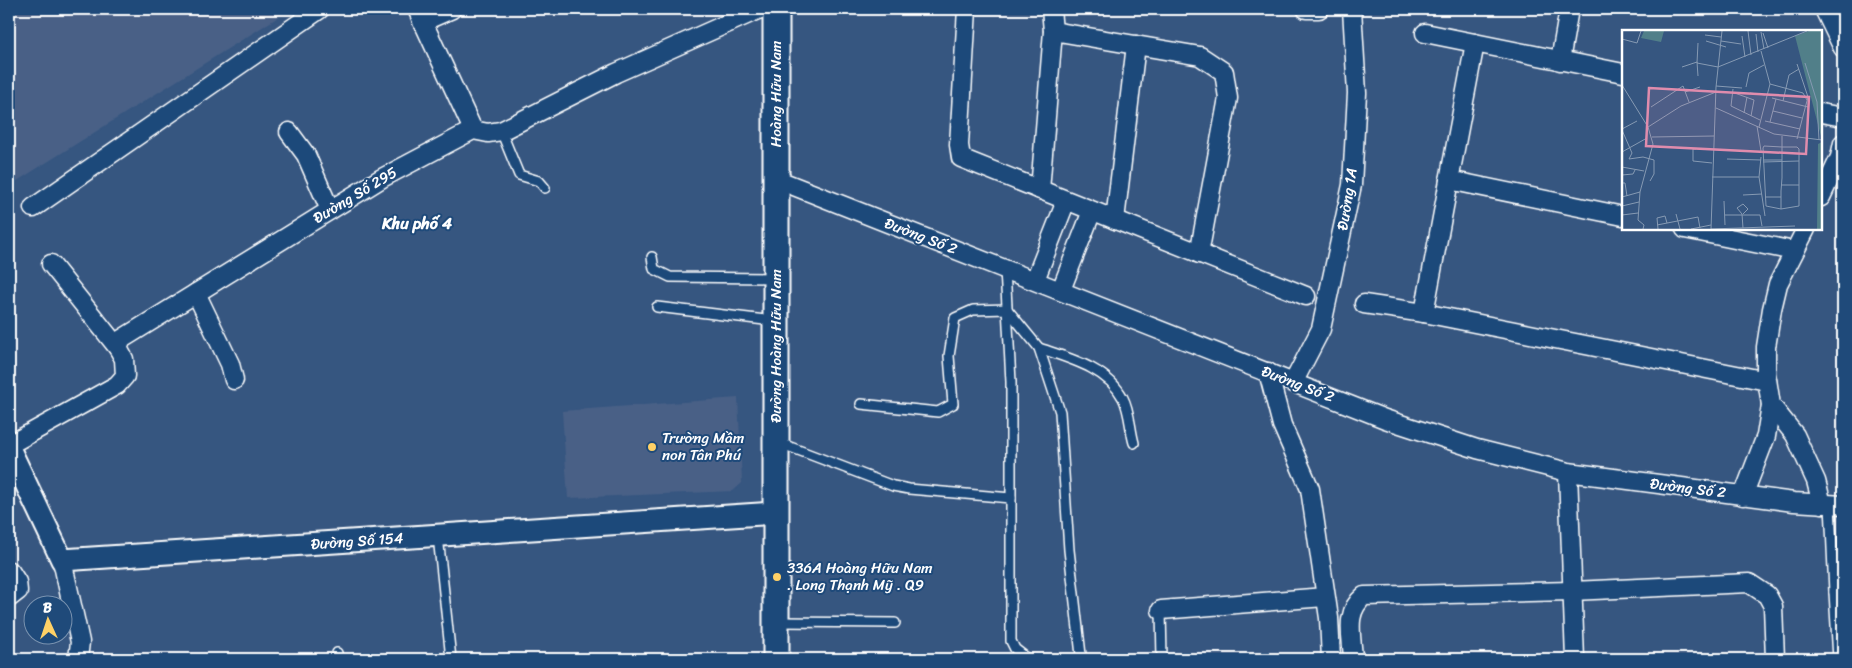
<svg xmlns="http://www.w3.org/2000/svg" width="1852" height="668" font-family="Sriracha,sans-serif">
  <style>
    .built { fill: #4a6186 }
    .lines { fill: none; stroke-linecap: round; stroke-linejoin: round }
    .service-casing { stroke: #fff; stroke-width: 12 }
    .minor-casing { stroke: #fff; stroke-width: 21 }
    .tertiary-casing { stroke: #fff; stroke-width: 25 }
    .secondary-casing { stroke: #fff; stroke-width: 29 }
    .service { stroke: #1f4a7a; stroke-width: 9 }
    .minor { stroke: #1f4a7a; stroke-width: 18 }
    .tertiary { stroke: #1f4a7a; stroke-width: 21 }
    .secondary { stroke: #1f4a7a; stroke-width: 25 }
    .poi-dot { fill: #ffd166; stroke: #1f4a7a; stroke-width: 2 }
    .labels { text-anchor: middle; dominant-baseline: central; stroke-width: 4; stroke-linejoin: round; paint-order: stroke }
    .street-label { font-size: 15px; fill: #fff; stroke: #1f4a7a }
    .poi-label { font-size: 15px; fill: #fff; stroke: #1f4a7a; text-anchor: start }
    .neighbourhood-label { font-size: 16px; font-weight: bold; fill: #fff; stroke: #1f4a7a }
    .inset-road { fill: none; stroke: #869ab3; stroke-width: 1 }
    .view { fill: #e08cad; fill-opacity: 0.15; stroke: #e08cad; stroke-width: 2.5 }
    .inset-edge { fill: none; stroke: #fff; stroke-width: 2.5 }
  </style>
  <rect width="100%" height="100%" fill="#365680"/>
  <filter id="ink" filterUnits="userSpaceOnUse"><feTurbulence type="fractalNoise" baseFrequency=".02" numOctaves="2"/><feDisplacementMap in="SourceGraphic" scale="10" xChannelSelector="R" yChannelSelector="G"/><feConvolveMatrix kernelMatrix="1 2 1 2 8 2 1 2 1" color-interpolation-filters="sRGB"/></filter>
  <g filter="url(#ink)">
    <!-- built -->
    <g class="built">
      <polygon points="9,9 291,9 9,186"/>
      <polygon points="738,398 742,483 733,491 568,498 562,411"/>
    </g>
    <g class="lines">
      <defs>
        <g id="service">
          <polyline points="501,131 519,175 539,181 545,188"/>
          <polyline points="652,257 654,269 670,277 776,278"/>
          <polyline points="1005,269 1011,382 1011,641 1015,649 1028,659"/>
          <polyline points="657,307 773,321"/>
          <path d="M1039,348C1068,358 1108,368 1123,398C1130,411 1130,430 1134,443"/>
          <polyline points="861,404 938,412 953,404 949,356 955,318 973,310 1007,309 1039,348 1060,412 1069,550 1081,655"/>
          <polyline points="777,442 893,486 909,489 1011,498"/>
          <polyline points="1830,504 1834,592"/>
          <polyline points="438,536 451,659"/>
          <polyline points="1161,610 1162,659"/>
          <polyline points="779,622 895,623"/>
          <polyline points="337,653 338,659"/>
          <polyline points="1838,659 1834,592 1843,593"/>
        </g>
        <g id="minor">
          <polyline points="417,9 473,130"/>
          <polyline points="967,9 959,145 961,158 1306,296"/>
          <polyline points="1306,9 1319,9"/>
          <polyline points="1824,9 1843,48"/>
          <polyline points="422,22 452,9"/>
          <polyline points="1053,31 1200,56 1224,72 1228,98 1199,254"/>
          <polyline points="1425,33 1623,73"/>
          <polyline points="1560,61 1569,9"/>
          <polyline points="1821,113 1843,117"/>
          <polyline points="289,132 306,155 330,210"/>
          <polyline points="776,179 1385,419 1477,449 1568,472 1794,502 1843,505"/>
          <polyline points="1449,180 1623,216"/>
          <polyline points="1040,190 1053,31 1051,9"/>
          <polyline points="1821,197 1840,157 1843,143"/>
          <polyline points="33,208 320,9"/>
          <polyline points="1115,220 1136,45"/>
          <polyline points="1685,229 1794,251"/>
          <polyline points="51,264 118,348"/>
          <polyline points="1035,280 1066,201"/>
          <polyline points="1061,290 1092,211"/>
          <polyline points="196,293 230,364 234,380"/>
          <polyline points="1364,304 1424,313 1767,381"/>
          <polyline points="1424,313 1475,43"/>
          <polyline points="1268,372 1282,425 1310,489 1329,618 1331,659"/>
          <polyline points="1294,381 1321,329 1352,185 1357,93 1352,9"/>
          <polyline points="1771,405 1795,435 1816,481 1822,504"/>
          <polyline points="9,445 117,385 125,376 124,359 118,348 122,339 382,178 473,130 488,133 501,131 616,73 760,9"/>
          <polyline points="1568,472 1575,659"/>
          <polyline points="1743,496 1766,436 1771,405 1766,373 1766,347 1772,309 1778,284 1806,229"/>
          <polyline points="62,560 80,642 78,659"/>
          <polyline points="9,598 18,591 17,582 10,571"/>
          <polyline points="1161,610 1325,597"/>
          <path d="M1353,659C1352,635 1344,613 1364,596L1572,591L1749,583L1767,595L1773,606L1775,659"/>
        </g>
        <polyline id="tertiary" points="9,448 62,560 776,513"/>
        <polyline id="secondary" points="776,9 776,659"/>
      </defs>
      <!-- service casing -->
      <use href="#service" class="service-casing"/>
      <!-- minor casing -->
      <use href="#minor" class="minor-casing"/>
      <!-- tertiary casing -->
      <use href="#tertiary" class="tertiary-casing"/>
      <!-- secondary casing -->
      <use href="#secondary" class="secondary-casing"/>
      <!-- service -->
      <use href="#service" class="service"/>
      <!-- minor -->
      <use href="#minor" class="minor"/>
      <!-- tertiary -->
      <use href="#tertiary" class="tertiary"/>
      <!-- secondary -->
      <use href="#secondary" class="secondary"/>
    </g>
  </g>
  <!-- markers -->
  <g class="poi-dot">
    <circle cx="652" cy="447" r="5"/>
    <circle cx="777" cy="577" r="5"/>
  </g>
  <g class="labels">
    <!-- street labels -->
    <g class="street-label">
      <text transform="translate(776 94) rotate(-90)">Hoàng Hữu Nam</text>
      <text transform="translate(355 195) rotate(-31)">Đường Số 295</text>
      <text transform="translate(1347 199) rotate(-81)">Đường 1A</text>
      <text transform="translate(921 236) rotate(21)">Đường Số 2</text>
      <text transform="translate(776 346) rotate(-90)">Đường Hoàng Hữu Nam</text>
      <text transform="translate(1298 384) rotate(21)">Đường Số 2</text>
      <text transform="translate(1688 488) rotate(7)">Đường Số 2</text>
      <text transform="translate(357 541) rotate(-4)">Đường Số 154</text>
    </g>
    <!-- poi labels -->
    <g class="poi-label">
      <text x="662" y="438">Trường Mầm<tspan x="662" dy="17">non Tân Phú</tspan></text>
      <text x="787" y="568">336A Hoàng Hữu Nam<tspan x="787" dy="17">. Long Thạnh Mỹ . Q9</tspan></text>
    </g>
    <!-- neighbourhood labels -->
    <g class="neighbourhood-label">
      <text x="417" y="223">Khu phố 4</text>
    </g>
  </g>
  <!-- overview -->
  <g transform="translate(1622 30)">
    <rect width="200" height="200" fill="#365680"/>
    <path d="M22,1H42L39,12L19,8ZM187,1H200V110L173,6ZM200,112V199H195L196,114Z" fill="#517f89"/>
    <path class="inset-road" d="M126,1L129,25M139,2L142,19M141,3L146,18M134,4L136,22M83,5L99,7M120,6L123,27M0,9L15,13L19,1M84,11L104,17M99,11L119,14M76,13L75,33L96,37L185,1M183,33L195,72L197,110M60,37L75,32L76,46M148,54L181,63L185,70M0,55L26,97L31,114L18,162L16,190L22,195L21,199M94,56L120,58M124,57L127,43L142,35M111,59L109,76L138,90M63,62L78,57M110,62L132,70L129,86M128,63L143,65M150,68L186,77M161,71L167,45L177,39M29,77L61,56L67,72M94,78L152,104L200,110M151,81L180,88M122,83L125,67M143,91L178,99M148,92L154,69M135,96L139,121M26,97L59,76L94,62M137,97L148,54L139,21M0,99L15,91M0,100L10,123L7,129L21,127L32,130V144L28,151M30,107L92,106M175,109L186,67L175,34M74,119H71V131L90,133M0,122L25,108M139,127L137,147L143,186M105,129L139,130M141,130H160M141,132L177,131M0,137L22,141M0,145L11,144L13,140M90,147H137M0,153H3L5,166M159,155H177M121,165L140,164M0,167L18,162M143,167H159M102,171L103,195M0,176L17,172M159,179L177,176V119L175,117H160L142,116L141,118L144,176L159,179V161L160,148V106M54,184L58,199M121,184L126,179L121,174L115,178L120,184L121,198M0,185L16,183M103,185H138L140,196M35,195L76,187L78,198M36,199L35,188L43,186L45,193M69,199L89,195M89,199L173,196M89,199L94,57L100,1"/>
    <path class="view" d="M27,58L187,67L184,124L24,116Z"/>
    <rect width="200" height="200" class="inset-edge"/>
  </g>
  <!-- margin -->
  <rect width="1852" height="668" fill="none" stroke="#1f4a7a" stroke-width="30"/>
  <rect x="15" y="15" width="1822" height="638" fill="none" stroke="#fff" stroke-width="2" filter="url(#ink)"/>
  <!-- north arrow -->
  <g transform="translate(48 620) rotate(357)"><circle r="24" fill="#1f4a7a" stroke="#7992af"/>
  <path d="M0-4L9 19L0 12L-9 19Z" fill="#ffd166"/>
  <text y="-8" font-size="14" font-weight="bold" text-anchor="middle" fill="#ffffff">B</text>
  </g>
</svg>
